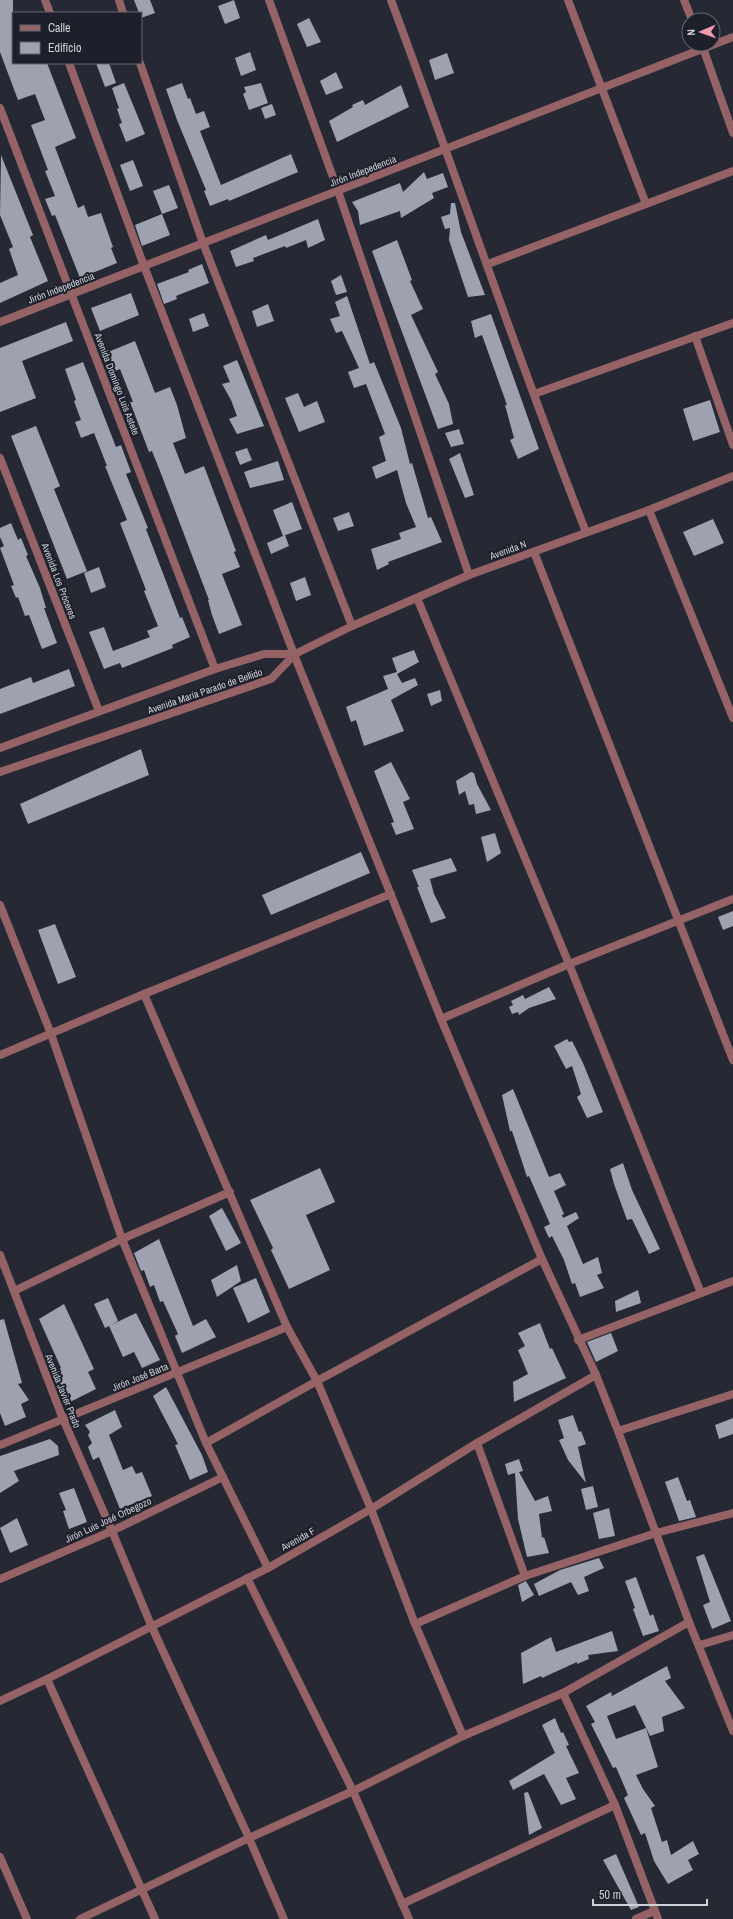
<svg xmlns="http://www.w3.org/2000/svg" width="733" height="1919" font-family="'Archivo Narrow',sans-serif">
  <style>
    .building { fill: #9ea2b0 }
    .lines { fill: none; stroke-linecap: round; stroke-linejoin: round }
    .minor { stroke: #956366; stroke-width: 8 }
    .tertiary { stroke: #956366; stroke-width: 8 }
    .labels { text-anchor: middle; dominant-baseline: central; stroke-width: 4; stroke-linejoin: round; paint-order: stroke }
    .street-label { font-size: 10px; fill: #cfd1d8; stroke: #1d202a }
  </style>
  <rect width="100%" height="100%" fill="#262934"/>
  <!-- building -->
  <g class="building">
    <polygon points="0,0 13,0 13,63 47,63 76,138 55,147 78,208 84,205 88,217 101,213 113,247 111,248 117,263 80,278 55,215 52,216 45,199 55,196 45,171 48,170 31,125 45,120 35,94 18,100 0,52"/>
    <polygon points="134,0 150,0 155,13 141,18 141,13 139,13"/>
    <polygon points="234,0 240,18 225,24 218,6"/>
    <polygon points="309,18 321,42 307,47 297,24"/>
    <polygon points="250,52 256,70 241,76 235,58"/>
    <polygon points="447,53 454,73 435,80 429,60"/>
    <polygon points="96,63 109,63 116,83 105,87"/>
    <polygon points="336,72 343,88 326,95 320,81"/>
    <polygon points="124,83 145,134 126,142 119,124 122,123 117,109 119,108 112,88"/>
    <polygon points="182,83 188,99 190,98 196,114 204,111 210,127 200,131 221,185 291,154 298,172 229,201 228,199 210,206 204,191 206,190 177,120 166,89"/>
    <polygon points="261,83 268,103 249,110 243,94 246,92 244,87"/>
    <polygon points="401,85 409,107 337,142 329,121 353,107 352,105 363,100 365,105"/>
    <polygon points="272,104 276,115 265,119 261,108"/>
    <polygon points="1,155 33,235 30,237 48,281 0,303 0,283 18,275 9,249 13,247 0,215"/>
    <polygon points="133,160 143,186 130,191 120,165"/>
    <polygon points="424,172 427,179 443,173 448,187 432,193 434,198 401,218 400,211 360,225 358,211 352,202 400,183 403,192"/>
    <polygon points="169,185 178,208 162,214 153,191"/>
    <polygon points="451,203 455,203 461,232 485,295 468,297 449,240 450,228 445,229 441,217 450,214"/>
    <polygon points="162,214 170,235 142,246 135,225"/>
    <polygon points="318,219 325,240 308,248 306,240 286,248 285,246 253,258 254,261 236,267 230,251 266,235 268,240"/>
    <polygon points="397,240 412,280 410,281 423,309 411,315 438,372 435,374 449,404 453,424 438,429 372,251"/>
    <polygon points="202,264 209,283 176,296 177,299 164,304 157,284 189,272 188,270"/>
    <polygon points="341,275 347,292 336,295 331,281"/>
    <polygon points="131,293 139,315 100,331 91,308"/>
    <polygon points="347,296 370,364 374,362 401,428 410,464 412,463 428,518 431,517 442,542 388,562 389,564 377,570 371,549 401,539 399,533 416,527 406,503 397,470 376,479 372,467 386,461 379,437 385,434 366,384 354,388 348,372 359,368 342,331 336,333 330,319 340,316 335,302"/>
    <polygon points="268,304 274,321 257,327 252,311"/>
    <polygon points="204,313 209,326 193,332 189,319"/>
    <polygon points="491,314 539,449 518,459 510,440 514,438 505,405 507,405 482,335 475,338 471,321"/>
    <polygon points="66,322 73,341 22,361 36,398 0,412 0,348"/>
    <polygon points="135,341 155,393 170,387 177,405 186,438 173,443 185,474 204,466 236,551 234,552 240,567 222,574 242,625 219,634 212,615 208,600 209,600 160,471 152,451 149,452 130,402 133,402 120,369 115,371 108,352"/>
    <polygon points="237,360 264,426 237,434 229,419 237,416 231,400 222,384 230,382 223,366"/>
    <polygon points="83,362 116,447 121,445 131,472 126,474 148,528 146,529 180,618 182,617 190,637 172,645 173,648 122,668 120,663 104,669 89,632 104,627 113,651 150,637 147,631 158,626 144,591 146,590 120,523 127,520 105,466 107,466 94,433 81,438 75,422 81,420 74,401 76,400 65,369"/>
    <polygon points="298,393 304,407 317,401 325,422 299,432 285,398"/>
    <polygon points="710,400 720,432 693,441 683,409"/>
    <polygon points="36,426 60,486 54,489 87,571 67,579 11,436"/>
    <polygon points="459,429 464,444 451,447 445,433"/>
    <polygon points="247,448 252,460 240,465 235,452"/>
    <polygon points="460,453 474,495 465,498 449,459"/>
    <polygon points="278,461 284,480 250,488 244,472"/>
    <polygon points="292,502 302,529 283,536 273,510"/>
    <polygon points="349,512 354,526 338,531 333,518"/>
    <polygon points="713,519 724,543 694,556 683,532"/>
    <polygon points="11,523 18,540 21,538 28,555 26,556 40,588 46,608 44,608 57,643 42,649 29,615 25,616 18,597 16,598 11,586 14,585 0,548 4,546 0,537 0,528"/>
    <polygon points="285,535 289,546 271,554 267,543"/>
    <polygon points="99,567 106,587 91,593 84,573"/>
    <polygon points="305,577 311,595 296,601 290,583"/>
    <polygon points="414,650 419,662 397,674 402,683 415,678 418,685 391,700 404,731 364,746 356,720 351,722 346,707 388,689 383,676 397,672 392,658"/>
    <polygon points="69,669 75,686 0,714 0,689 31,677 33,683"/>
    <polygon points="440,690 442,701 431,706 427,694"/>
    <polygon points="141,749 149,775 28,824 20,804"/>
    <polygon points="391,762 410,799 403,802 414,829 396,835 391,823 394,822 374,771"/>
    <polygon points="471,772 474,773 477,784 491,810 476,814 474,804 469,805 465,791 459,795 456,781"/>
    <polygon points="495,833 501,853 487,862 481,837"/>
    <polygon points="361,852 370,873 271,915 262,895"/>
    <polygon points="451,858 457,871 430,879 434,894 446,918 431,923 417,887 419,887 412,870"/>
    <polygon points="733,911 733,926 723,930 718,917"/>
    <polygon points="55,924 76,977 58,984 38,930"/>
    <polygon points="549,987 556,999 529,1008 519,1015 518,1012 512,1014 509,1007 513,1005 511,1001 523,995 525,999"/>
    <polygon points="567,1039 569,1042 572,1041 583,1063 603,1112 587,1118 577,1097 581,1094 572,1066 566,1069 554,1046"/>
    <polygon points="513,1089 549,1177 560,1173 566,1185 554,1191 564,1214 562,1215 563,1218 576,1212 579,1218 567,1226 583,1264 598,1257 602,1273 597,1275 604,1288 580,1297 575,1283 572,1284 564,1260 552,1236 549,1238 544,1227 550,1224 529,1176 527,1177 512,1131 510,1131 502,1095"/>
    <polygon points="623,1163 632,1190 660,1249 649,1254 632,1219 627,1220 614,1184 610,1169"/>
    <polygon points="320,1168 335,1202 306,1215 330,1270 289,1289 271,1250 273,1248 250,1200"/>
    <polygon points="222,1208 241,1243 226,1251 209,1216"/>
    <polygon points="159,1239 193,1326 206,1319 216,1337 182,1353 175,1336 178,1334 163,1301 160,1302 154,1285 150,1287 144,1270 141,1271 134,1253"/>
    <polygon points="237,1265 241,1281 217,1297 211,1280"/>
    <polygon points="256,1278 270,1312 248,1323 233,1288"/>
    <polygon points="638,1290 641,1303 616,1312 615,1301"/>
    <polygon points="108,1298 118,1321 111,1325 136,1313 160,1360 142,1368 134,1352 123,1357 109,1326 105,1328 94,1304"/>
    <polygon points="64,1304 94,1369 88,1372 96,1389 68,1403 54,1372 61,1368 39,1319"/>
    <polygon points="4,1319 22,1383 18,1384 29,1400 21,1404 26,1417 5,1426 0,1413 0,1320"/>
    <polygon points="540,1323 550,1349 552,1348 566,1378 514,1402 513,1382 528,1374 518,1350 525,1346 518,1333"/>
    <polygon points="611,1333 618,1351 596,1362 587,1342"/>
    <polygon points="166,1387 202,1455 208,1472 190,1480 175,1445 178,1444 153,1396"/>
    <polygon points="115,1410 122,1427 109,1435 123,1470 132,1466 136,1474 142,1472 152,1496 120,1509 99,1457 93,1460 88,1447 92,1443 88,1435 90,1432 85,1425"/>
    <polygon points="573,1415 579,1432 581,1431 586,1444 578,1447 586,1483 568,1460 559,1440 564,1438 558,1420"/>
    <polygon points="733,1418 733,1434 719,1439 715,1425"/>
    <polygon points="50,1439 58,1446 59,1455 14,1471 19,1481 0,1493 0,1456"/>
    <polygon points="519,1459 523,1471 519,1472 535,1501 548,1496 552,1511 539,1514 542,1538 544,1537 549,1553 527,1557 518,1519 515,1473 508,1475 505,1464"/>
    <polygon points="678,1477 687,1501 690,1500 696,1517 679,1521 665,1482"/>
    <polygon points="593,1486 598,1507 586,1510 581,1489"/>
    <polygon points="74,1488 87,1522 69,1529 63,1511 66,1510 59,1493"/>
    <polygon points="609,1508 615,1536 599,1539 593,1513"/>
    <polygon points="17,1518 28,1545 10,1553 0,1528"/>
    <polygon points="704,1554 731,1621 712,1629 703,1605 710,1602 696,1557"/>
    <polygon points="599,1558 604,1568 584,1577 589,1591 578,1595 571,1582 539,1596 534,1584 560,1570"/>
    <polygon points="636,1577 650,1616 653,1614 659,1631 643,1636 633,1609 635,1608 625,1581"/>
    <polygon points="526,1581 534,1595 522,1602 518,1585"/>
    <polygon points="612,1631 618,1651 588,1655 589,1659 577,1664 577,1662 542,1678 541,1676 523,1684 521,1653 551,1637 556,1652"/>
    <polygon points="667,1666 671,1678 665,1681 685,1708 662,1717 664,1731 650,1736 635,1705 607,1716 616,1739 646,1728 658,1767 636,1775 643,1789 655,1806 651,1808 662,1842 667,1840 671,1855 693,1841 699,1854 688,1860 693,1870 668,1884 654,1861 645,1833 641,1835 624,1798 628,1795 616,1767 613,1768 591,1724 595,1722 586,1706 611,1692 612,1696"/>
    <polygon points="555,1718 561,1733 563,1732 569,1745 566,1746 579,1773 566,1778 576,1799 561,1805 544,1774 513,1790 509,1781 555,1753 542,1725"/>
    <polygon points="528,1792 542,1828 529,1835 524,1793"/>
    <polygon points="616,1854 639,1907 631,1910 603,1860"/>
  </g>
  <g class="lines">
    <!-- minor -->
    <g class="minor">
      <polyline points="45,0 50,13"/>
      <polyline points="119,0 123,13"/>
      <polyline points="269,0 338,191 469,575"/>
      <path d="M391,0C457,177 517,357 586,532"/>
      <polyline points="568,0 646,204"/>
      <polyline points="684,0 692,20"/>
      <polyline points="702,45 733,133"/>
      <polyline points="69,63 144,266 297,662 441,1019 542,1259 596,1375 618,1431 689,1622 733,1731"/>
      <polyline points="140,63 203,243 352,626"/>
      <polyline points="0,108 215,669"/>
      <polyline points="488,264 733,171"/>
      <polyline points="0,322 733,37"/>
      <polyline points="695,336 733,445"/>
      <polyline points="534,394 733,323"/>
      <polyline points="0,458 99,711"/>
      <polyline points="649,510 733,718"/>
      <polyline points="534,552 733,1060"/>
      <polyline points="417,598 569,964 701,1293"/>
      <polyline points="0,905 51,1034 122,1239 206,1443 268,1568"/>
      <polyline points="144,994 287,1327 317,1381 371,1509 415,1624 463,1736"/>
      <polyline points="441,1019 569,964 733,899"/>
      <polyline points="0,1055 144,994 391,894"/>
      <polyline points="0,1255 63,1419 112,1531 151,1625 249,1838 284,1919"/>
      <polyline points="14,1291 122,1239 230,1192"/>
      <polyline points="578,1340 733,1281"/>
      <polyline points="618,1431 733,1394"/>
      <polyline points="206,1443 317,1381 542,1259"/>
      <polyline points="477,1443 525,1576"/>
      <polyline points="0,1445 287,1327"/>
      <polyline points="247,1578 353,1791 409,1919"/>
      <polyline points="0,1579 112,1531 223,1477"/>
      <polyline points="415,1624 525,1576 656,1533 733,1513"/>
      <polyline points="700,1645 733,1635"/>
      <polyline points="47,1679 155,1919"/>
      <polyline points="563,1693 615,1805 658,1919"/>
      <polyline points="0,1701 47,1679 268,1568 371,1509 477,1443 596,1375"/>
      <polyline points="0,1857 27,1919"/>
      <polyline points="402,1904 615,1805"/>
      <polyline points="80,1919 249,1838 353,1791 463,1736 563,1693 689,1622"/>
      <polyline points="636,1919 654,1911"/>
    </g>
    <!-- tertiary -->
    <g class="tertiary">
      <polyline points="0,748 215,669 264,654 295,654"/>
      <polyline points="0,772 271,679 295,654 352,626 469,575 649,510 733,476"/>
    </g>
  </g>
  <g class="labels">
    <!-- street labels -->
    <g class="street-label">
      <text transform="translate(363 171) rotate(-21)">Jirón Indepedencia</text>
      <text transform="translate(61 288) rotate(-21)">Jirón Indepedencia</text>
      <text transform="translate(117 384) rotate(69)">Avenida Domingo Luis Astete</text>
      <text transform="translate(508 550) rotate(-20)">Avenida N</text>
      <text transform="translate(59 581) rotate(69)">Avenida Los Próceres</text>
      <text transform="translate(205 691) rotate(-19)">Avenida María Parado de Bellido</text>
      <text transform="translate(140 1377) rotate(-22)">Jirón José Barta</text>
      <text transform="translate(63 1391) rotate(68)">Avenida Javier Prado</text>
      <text transform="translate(108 1520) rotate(-25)">Jirón Luis José Orbegozo</text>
      <text transform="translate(298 1539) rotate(-29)">Avenida F</text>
    </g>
  </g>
  <!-- legend -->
  <rect x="12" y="12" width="130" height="52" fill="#1d202a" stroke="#646770"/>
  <rect x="20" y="25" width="20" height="6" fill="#956366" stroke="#646770"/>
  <text x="48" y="32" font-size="12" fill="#cfd1d8">Calle</text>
  <rect x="20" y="42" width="20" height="12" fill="#9ea2b0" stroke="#646770"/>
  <text x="48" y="52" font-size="12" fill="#cfd1d8">Edificio</text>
  <!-- north arrow -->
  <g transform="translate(701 32) rotate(268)"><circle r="19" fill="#1d202a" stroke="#646770"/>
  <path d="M0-3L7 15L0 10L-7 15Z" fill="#f39aac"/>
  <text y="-6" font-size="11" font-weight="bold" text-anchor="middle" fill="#cfd1d8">N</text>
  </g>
  <!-- scale -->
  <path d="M593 1899v6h114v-6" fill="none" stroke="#cfd1d8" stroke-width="2"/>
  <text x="599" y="1899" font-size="12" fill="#cfd1d8" stroke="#1d202a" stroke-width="3" paint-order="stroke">50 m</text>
</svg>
